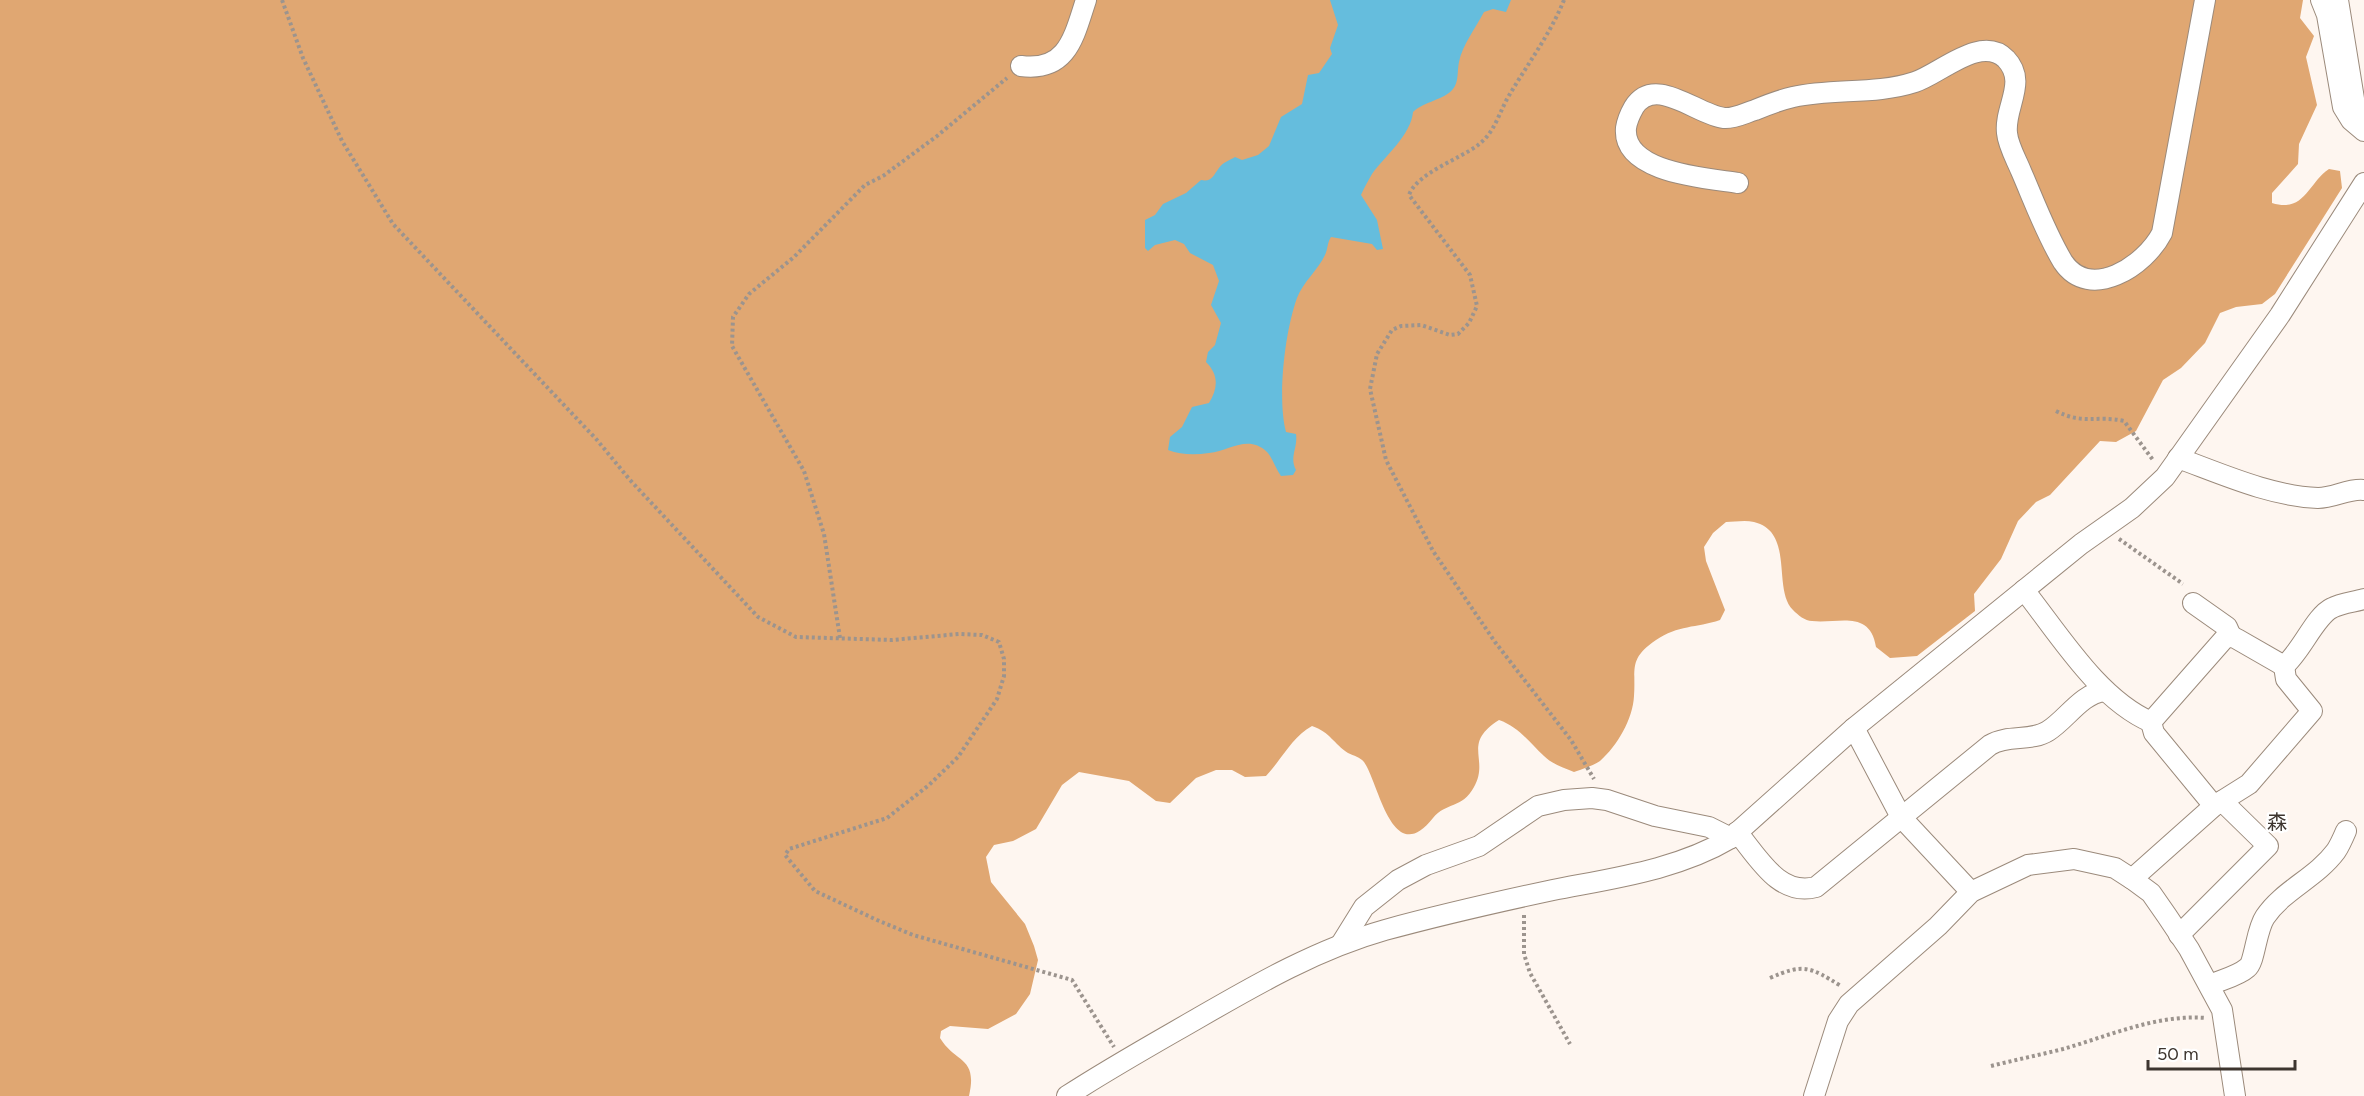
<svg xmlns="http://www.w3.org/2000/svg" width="2364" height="1096" font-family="Figtree,'Noto Sans JP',sans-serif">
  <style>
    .forest { fill: #e0a772 }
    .water { fill: #65bddd }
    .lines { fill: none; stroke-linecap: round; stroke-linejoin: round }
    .minor-casing { stroke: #9b8a7b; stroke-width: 22 }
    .path { stroke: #9c948e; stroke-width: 4; stroke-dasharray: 3 3; stroke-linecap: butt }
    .minor { stroke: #fff; stroke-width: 20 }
    .labels { text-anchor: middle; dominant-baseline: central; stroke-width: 4.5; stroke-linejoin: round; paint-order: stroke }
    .quarter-label { font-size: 20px; fill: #3d352f; stroke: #fff }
  </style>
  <rect width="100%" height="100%" fill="#fef6f0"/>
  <!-- forest -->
  <path class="forest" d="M0,0H2303L2300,18L2314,36L2306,57L2317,105L2299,144L2298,164L2272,193V203C2305,213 2308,183 2329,169L2340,171L2342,188L2275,294L2262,304L2236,307L2220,313L2205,343L2181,368L2163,380L2136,431L2116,442L2100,441L2050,495L2036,502L2018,521L2001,559L1974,594L1975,611L1917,656L1890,658L1876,647C1870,609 1838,624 1812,621C1805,621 1798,615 1793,610C1772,589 1795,532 1754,522C1745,520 1734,522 1726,522L1713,533L1704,547L1706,561L1725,610L1720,620C1696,628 1678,625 1656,640C1628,659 1636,669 1634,696C1633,719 1617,746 1600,761C1593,766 1582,769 1574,772C1564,768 1552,764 1544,756C1529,742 1519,727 1499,720C1461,744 1490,759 1474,787C1462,809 1446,802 1433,818C1392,870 1379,783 1364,762C1360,757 1354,756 1348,753C1334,744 1330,732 1312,726C1292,737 1282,759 1266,776L1245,777L1232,770H1216L1196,778L1170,803L1156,801L1129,781L1079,772L1062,785L1036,829L1013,841L994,845L986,857L991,882L1025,924L1034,946L1038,960L1030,994L1016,1014L988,1029L950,1026L941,1031L940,1038C956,1064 978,1056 969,1096H0Z"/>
  <!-- water -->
  <path class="water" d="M1330,0H1511L1506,12L1493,9L1484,12C1476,27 1462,46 1459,62C1457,71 1459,82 1453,89C1444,100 1425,101 1413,112C1411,135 1385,156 1372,174C1368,181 1364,188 1361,195L1377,220L1383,249L1377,250L1372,244L1331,237C1327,243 1328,249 1325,255C1318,270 1303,282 1297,298C1285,331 1277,398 1286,432L1296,434C1298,448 1289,457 1296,470L1293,475L1281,476C1276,469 1272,457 1267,452C1248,434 1230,451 1209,453C1195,455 1181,455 1168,450L1170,437L1182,427L1192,407L1209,403C1218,388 1219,375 1206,362L1208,352L1215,345L1221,323L1211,305L1219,281L1213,265L1190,253L1184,244L1175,240L1155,245L1148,251L1145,248V220L1155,215L1163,204L1186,193L1201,180C1212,182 1213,176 1219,168C1222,163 1230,160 1235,157L1242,160L1258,155L1269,146L1281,117L1302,104L1308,75L1319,73L1332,54L1330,48L1338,25Z"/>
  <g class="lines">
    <defs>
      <g id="minor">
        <polyline points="2321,0 2327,15 2343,107 2351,120 2364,131"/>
        <polyline points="2338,0 2355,105 2360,118"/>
        <path d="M1021,66C1068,72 1074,36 1086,0"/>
        <path d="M1738,183C1706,178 1622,173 1626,128C1627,121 1630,114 1634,107C1655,74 1697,115 1724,118C1734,119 1745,113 1755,110C1767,105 1780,100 1793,97C1834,88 1875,95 1915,82C1940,74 1981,34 2006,59C2028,82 2004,107 2007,133C2008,145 2016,159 2021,171C2034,201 2046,234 2063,262C2090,302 2145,266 2162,233L2205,0"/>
        <path d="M2178,458C2222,474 2270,496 2318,498C2334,498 2349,488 2364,490"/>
        <path d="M2024,590C2059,634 2098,699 2151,722L2224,639L2231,636L2237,639L2284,666C2302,651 2315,616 2332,608C2341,603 2354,602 2364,599"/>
        <polyline points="2193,603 2227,627 2231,636"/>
        <polyline points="2151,722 2154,733 2214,806"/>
        <polyline points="1854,728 1901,817 1971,892"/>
        <path d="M1737,832C1758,857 1779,897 1816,887L1990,745C2008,734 2031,742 2048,731C2067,719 2081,694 2104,691"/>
        <polyline points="2132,879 2214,806 2249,784 2312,711 2286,679 2284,666"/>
        <polyline points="2179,935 2268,846 2222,801"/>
        <polyline points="1341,944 1364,907 1398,880 1426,865 1479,846 1538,806 1564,800 1592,798 1607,800 1655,816 1709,827 1731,838"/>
        <path d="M2210,985C2221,980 2238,976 2247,968C2255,962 2256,930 2265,917C2283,890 2316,878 2336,851C2340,845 2343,838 2346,831"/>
        <path d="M1067,1096C1110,1068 1155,1043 1200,1017C1259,983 1318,949 1385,930C1440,915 1497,902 1553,890C1614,878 1677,870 1731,838L1854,728L2081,544L2132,508L2165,477L2280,315L2364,183"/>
        <polyline points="1814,1096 1838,1021 1849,1004 1938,926 1971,892 2028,865 2074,859 2115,868 2132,879 2151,893 2167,916 2189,949 2222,1010 2235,1096"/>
      </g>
    </defs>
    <!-- minor casing -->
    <use href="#minor" class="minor-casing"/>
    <!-- path -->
    <g class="path">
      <polyline points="282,0 303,58 342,141 393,224 597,440 630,480 758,617 796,637 892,640 959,634 982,635 999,642 1004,659 1004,676 997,699 958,757 929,785 887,818 789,849 785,855 815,891 877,920 913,935 1072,980 1114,1047"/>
      <path d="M1564,0C1550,35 1526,66 1507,99C1498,116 1494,133 1478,145C1460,159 1417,173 1409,195L1470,275L1477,306L1469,323L1458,334L1450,335L1421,325L1401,326L1392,330L1377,354L1370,389L1386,460L1433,551L1495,642L1571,740L1594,779"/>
      <path d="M2056,411C2083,425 2097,415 2124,421L2153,460"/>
      <polyline points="2119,539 2183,584"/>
      <polyline points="840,638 824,534 804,471 732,346 733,317 749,294 794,257 865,185 883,176 937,136 1007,78"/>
      <polyline points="1524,915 1524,954 1530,973 1570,1044"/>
      <path d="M1770,978C1804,963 1810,967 1841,986"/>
      <path d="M1991,1066C2015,1060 2039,1055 2063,1049C2109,1036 2157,1014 2206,1018"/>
    </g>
    <!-- minor -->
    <use href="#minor" class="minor"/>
  </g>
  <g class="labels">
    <!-- quarter labels -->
    <g class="quarter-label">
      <text x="2277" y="822">森</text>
    </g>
  </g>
  <!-- scale -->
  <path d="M2148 1060v9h147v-9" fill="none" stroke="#3d352f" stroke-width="3"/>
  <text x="2157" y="1060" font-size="18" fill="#3d352f" stroke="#ffffff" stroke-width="4.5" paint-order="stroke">50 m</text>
</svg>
